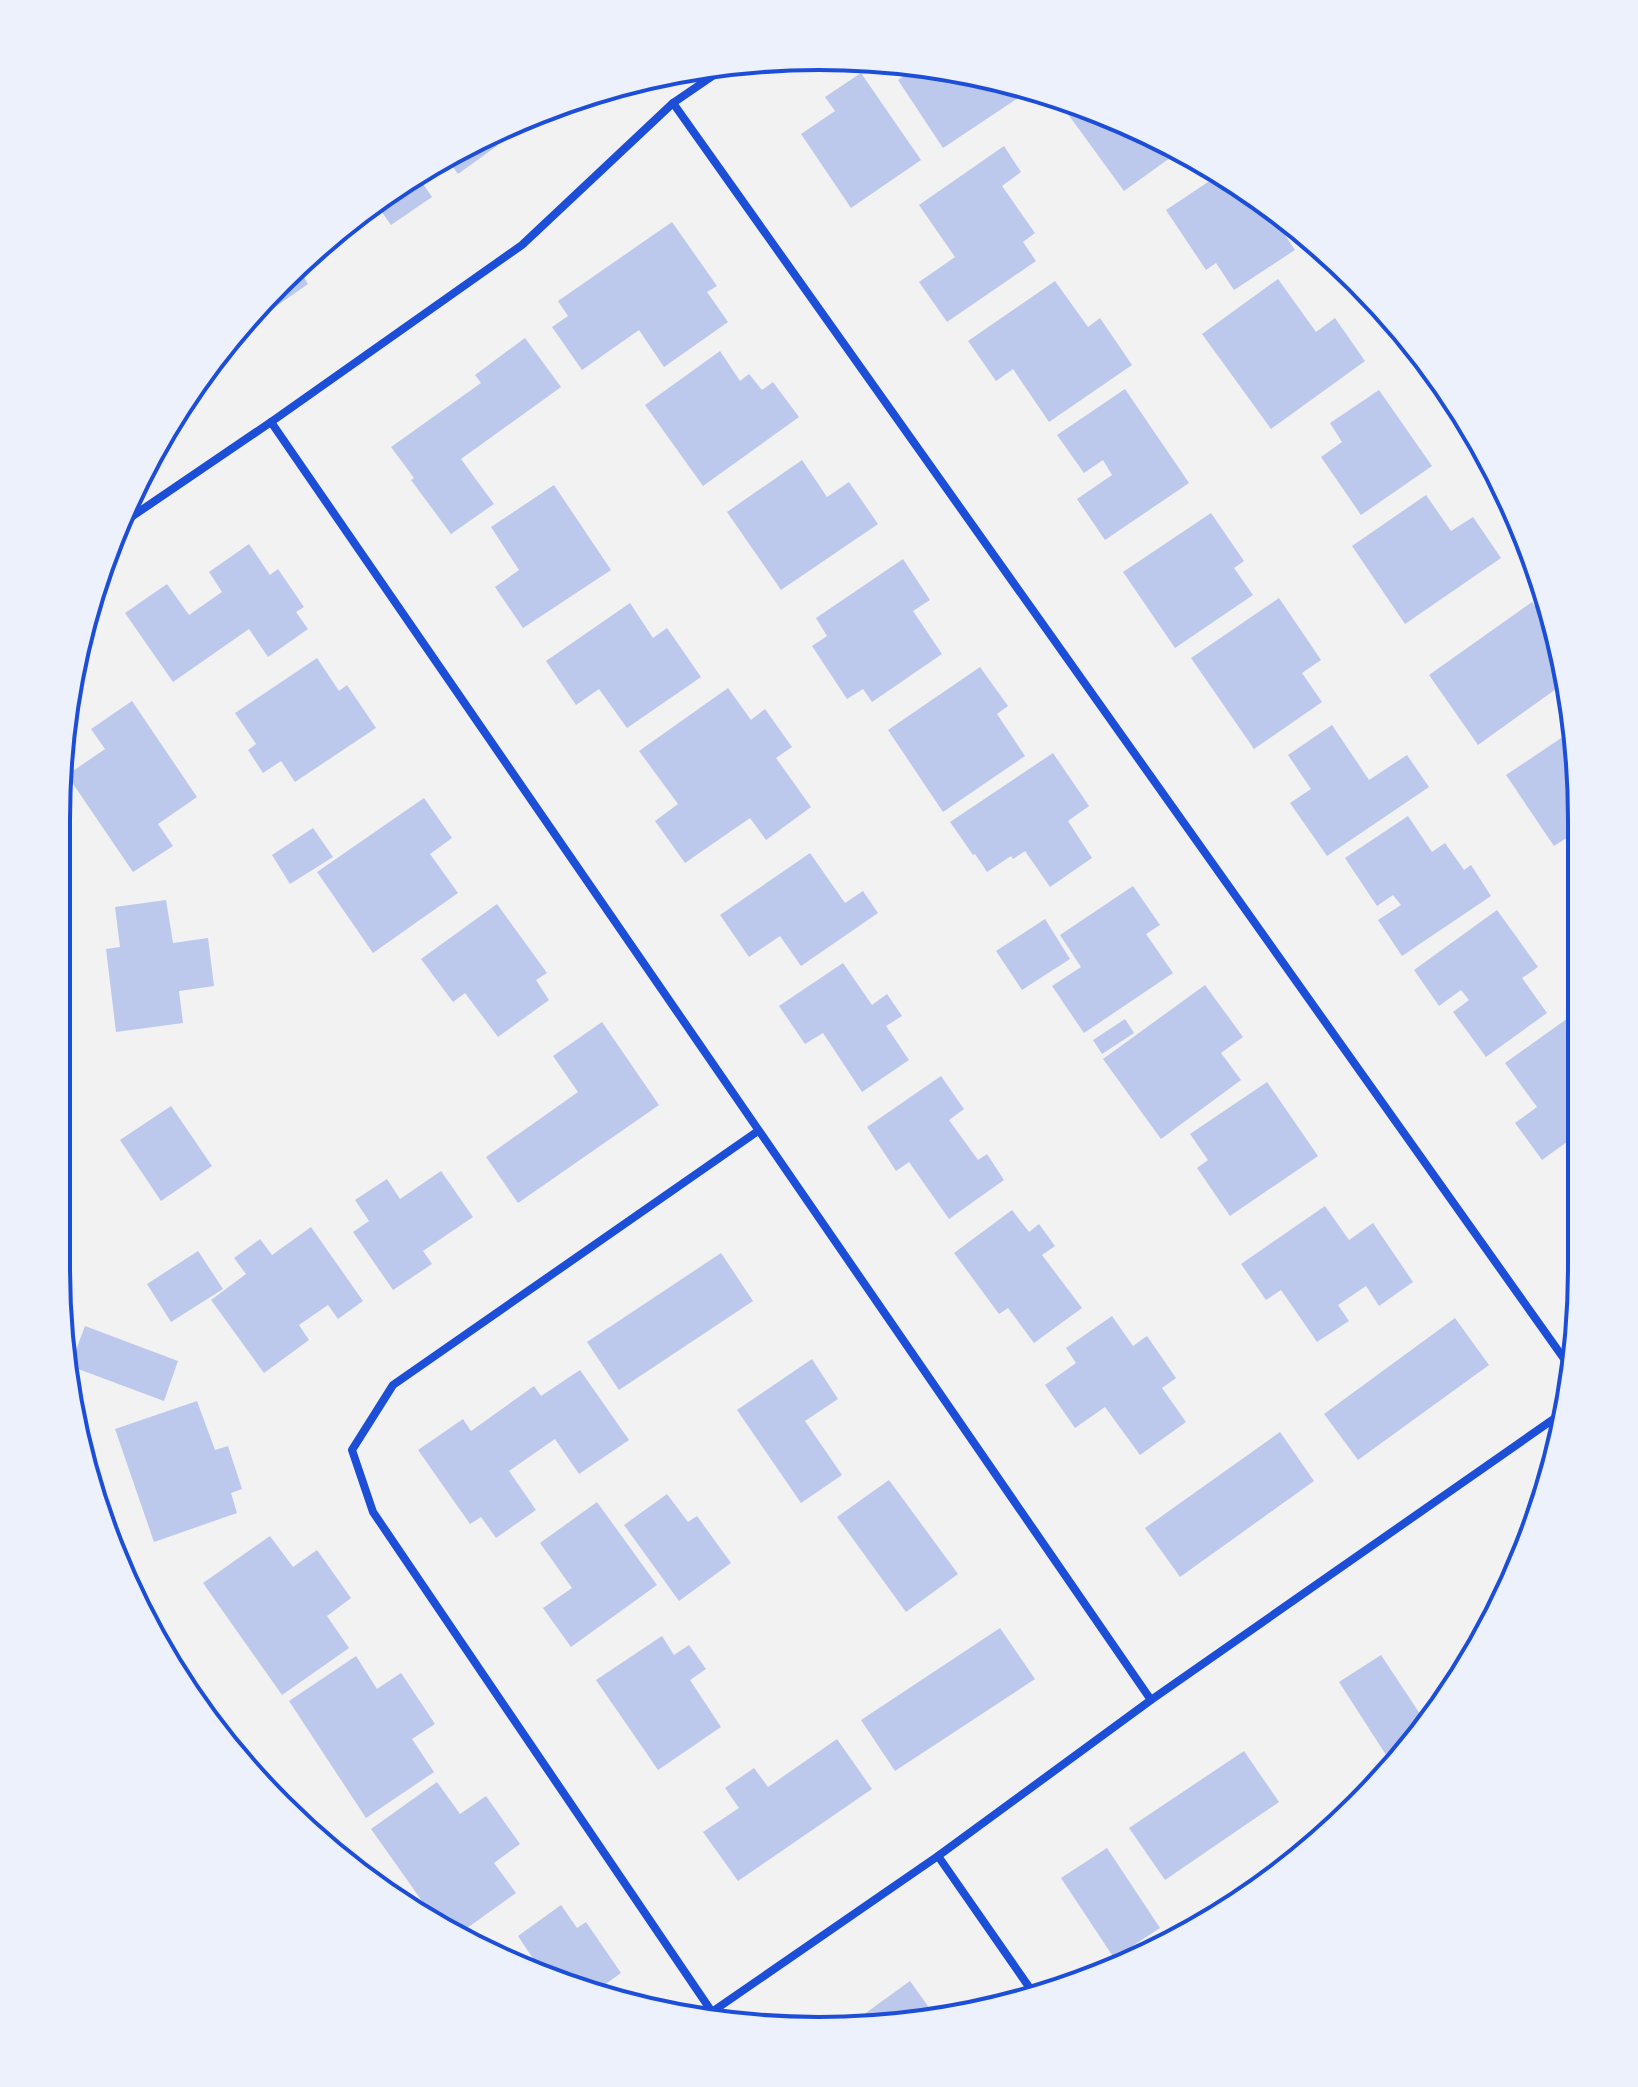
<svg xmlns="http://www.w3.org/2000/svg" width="1638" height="2087" font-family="'Archivo Narrow',sans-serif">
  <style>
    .building { fill: #bdc9ec }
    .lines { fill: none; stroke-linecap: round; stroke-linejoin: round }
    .minor { stroke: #1d4ed8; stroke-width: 8 }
    .rim { fill: none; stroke: #1d4ed8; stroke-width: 4 }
  </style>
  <rect width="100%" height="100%" fill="#f2f2f2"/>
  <!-- building -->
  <g class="building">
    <polygon points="919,66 1016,82 1024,94 943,148 898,80"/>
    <polygon points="861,73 921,160 851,208 801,134 835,111 825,97"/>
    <polygon points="1075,104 1156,134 1181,150 1124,191 1065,110"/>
    <polygon points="489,135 497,146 458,174 444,155"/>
    <polygon points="1004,146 1021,172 1002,186 1035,233 1023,242 1036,261 947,322 919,282 955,257 919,205"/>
    <polygon points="1220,174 1230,180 1247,206 1258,198 1261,199 1295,250 1234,290 1216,263 1206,270 1166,210"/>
    <polygon points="417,175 432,197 391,225 381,211 352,231 351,229"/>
    <polygon points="672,222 717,286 707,292 728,322 664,367 639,330 582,370 552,327 568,316 558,301"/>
    <polygon points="300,271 308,284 255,321 249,313"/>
    <polygon points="1278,279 1316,332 1335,318 1365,361 1271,429 1202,334"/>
    <polygon points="1055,281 1088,327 1100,318 1132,365 1049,422 1013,369 996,381 968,341"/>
    <polygon points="525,338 561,387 461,459 494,504 451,534 411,480 414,478 391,447 481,383 475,375"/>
    <polygon points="720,351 740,381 749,374 762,390 773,382 799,417 703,486 645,405"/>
    <polygon points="1125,389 1189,483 1105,540 1077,499 1112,475 1103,460 1084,473 1057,435"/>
    <polygon points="1379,390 1432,466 1361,515 1321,457 1342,442 1330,423"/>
    <polygon points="802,460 827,497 849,482 878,524 781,590 727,512"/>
    <polygon points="554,485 611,570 523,628 495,587 519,570 491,527"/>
    <polygon points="1426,495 1451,531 1473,517 1501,558 1405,624 1352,546"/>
    <polygon points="1211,513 1244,561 1234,568 1253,595 1175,648 1123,572"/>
    <polygon points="249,544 270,575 278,569 304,607 296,612 308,629 268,657 249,629 173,682 125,613 167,584 189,615 222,592 209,572"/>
    <polygon points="903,559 930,600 913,611 942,654 872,702 863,689 847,699 812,646 827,636 816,618"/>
    <polygon points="1279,598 1321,660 1302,673 1322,702 1254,749 1191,658"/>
    <polygon points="1532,602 1553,631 1556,644 1548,650 1560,667 1563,684 1478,745 1429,675"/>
    <polygon points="630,603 653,638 667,628 701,677 627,728 599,689 576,705 546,661"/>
    <polygon points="317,658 339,691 347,685 376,728 295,782 281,761 263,773 248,750 256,744 235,713"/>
    <polygon points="980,667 1008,706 997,714 1025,756 943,812 888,730"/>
    <polygon points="728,688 751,720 765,709 792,747 776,758 811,807 766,840 750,818 685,863 655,821 678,804 639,751"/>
    <polygon points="132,701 197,797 158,824 173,846 133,872 67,775 105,749 91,729"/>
    <polygon points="1332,725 1369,780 1407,755 1429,787 1327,856 1290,803 1311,789 1288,755"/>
    <polygon points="1573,730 1580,769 1581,829 1554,846 1506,775"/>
    <polygon points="1053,753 1089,806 1068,821 1092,858 1050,887 1025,851 1013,859 1011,856 987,872 975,854 973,855 950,822"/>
    <polygon points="424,798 452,838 430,854 458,893 373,953 317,872"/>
    <polygon points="1408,816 1432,852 1445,843 1464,870 1471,865 1491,896 1402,956 1378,920 1401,905 1393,895 1377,906 1345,858"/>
    <polygon points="313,828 333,857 290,884 272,855"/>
    <polygon points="810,853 845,903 863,891 878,913 801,966 780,936 749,957 720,915"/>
    <polygon points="1133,886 1160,925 1146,934 1173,973 1084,1033 1052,986 1081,967 1060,935"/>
    <polygon points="166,900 173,943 208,938 214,986 179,991 183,1023 116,1032 106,949 120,947 115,907"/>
    <polygon points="497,904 547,973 536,980 549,1000 498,1037 465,993 453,1002 421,959"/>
    <polygon points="1497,910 1538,967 1522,978 1547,1013 1486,1057 1453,1012 1469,1000 1461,990 1439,1006 1414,970"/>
    <polygon points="1045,919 1070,959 1022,990 996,951"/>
    <polygon points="843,963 872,1005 887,994 902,1016 886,1026 909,1060 862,1092 823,1033 805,1044 779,1006"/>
    <polygon points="1205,985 1243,1037 1221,1053 1241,1080 1161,1139 1103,1059"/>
    <polygon points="1568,1018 1581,1036 1582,1131 1542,1160 1515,1123 1537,1107 1505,1063"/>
    <polygon points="1125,1019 1134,1033 1102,1054 1093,1040"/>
    <polygon points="602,1022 659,1105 518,1203 486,1157 578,1092 553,1056"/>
    <polygon points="941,1076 964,1109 949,1120 978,1160 987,1154 1004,1180 949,1219 909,1162 896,1171 867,1127"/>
    <polygon points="1267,1082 1318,1156 1230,1216 1197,1168 1208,1160 1190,1134"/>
    <polygon points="171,1106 212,1166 161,1201 120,1140"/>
    <polygon points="1582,1168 1582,1200 1566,1178"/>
    <polygon points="441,1171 473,1217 423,1251 432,1264 393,1290 353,1232 369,1221 355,1200 387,1179 400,1199"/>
    <polygon points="1325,1206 1349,1240 1373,1223 1413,1282 1379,1306 1366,1286 1338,1305 1349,1321 1317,1342 1281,1290 1266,1300 1241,1264"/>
    <polygon points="1012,1210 1029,1232 1039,1224 1055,1246 1042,1255 1082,1308 1034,1343 1008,1308 999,1314 954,1253"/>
    <polygon points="311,1227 363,1301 338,1319 328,1305 299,1325 309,1340 264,1373 211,1300 246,1274 234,1258 260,1239 272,1255"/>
    <polygon points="198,1251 223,1289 171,1322 147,1284"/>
    <polygon points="721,1253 753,1301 619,1390 587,1342"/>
    <polygon points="1112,1316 1133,1346 1147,1336 1176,1378 1162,1388 1186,1422 1140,1455 1105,1407 1075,1428 1045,1385 1076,1363 1066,1348"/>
    <polygon points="1455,1318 1489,1365 1358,1460 1324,1414"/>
    <polygon points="85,1326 178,1361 164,1401 70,1366"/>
    <polygon points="812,1359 838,1399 805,1421 842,1475 801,1503 737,1410"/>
    <polygon points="580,1370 629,1440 579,1474 555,1439 509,1471 536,1510 496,1538 481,1517 470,1524 418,1450 463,1419 471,1431 534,1386 541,1396"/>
    <polygon points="197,1401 215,1450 228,1446 242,1489 231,1493 237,1513 154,1542 115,1429"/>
    <polygon points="1280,1432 1314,1481 1180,1577 1145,1528"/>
    <polygon points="889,1480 958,1574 906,1612 837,1517"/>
    <polygon points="667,1494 688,1522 697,1516 731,1563 679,1601 624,1525"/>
    <polygon points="597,1502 657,1585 571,1647 543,1608 572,1588 540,1543"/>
    <polygon points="270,1536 293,1567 317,1550 351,1598 327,1616 349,1648 282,1695 203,1583"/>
    <polygon points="1000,1628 1035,1679 895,1771 861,1720"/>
    <polygon points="662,1636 674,1655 689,1645 706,1669 690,1680 721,1727 658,1770 596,1680"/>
    <polygon points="1381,1655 1426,1723 1406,1747 1388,1758 1339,1682"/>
    <polygon points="356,1656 377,1689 401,1673 435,1724 412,1739 434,1772 366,1818 289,1701"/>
    <polygon points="837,1739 872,1789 738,1881 703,1832 739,1808 725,1788 754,1768 768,1787"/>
    <polygon points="1244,1751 1279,1802 1165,1880 1129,1828"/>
    <polygon points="437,1782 460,1814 486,1796 520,1844 494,1863 516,1893 456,1936 444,1932 371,1829"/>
    <polygon points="1107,1848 1160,1928 1114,1958 1061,1878"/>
    <polygon points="561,1905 577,1928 586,1922 621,1973 593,1993 526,1966 534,1960 518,1936"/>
    <polygon points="910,1981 935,2016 845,2028"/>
  </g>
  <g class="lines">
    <!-- minor -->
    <g class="minor">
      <polyline points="673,103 1572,1370"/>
      <polyline points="271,422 1151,1700"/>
      <polyline points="118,526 271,422 522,245 673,103 733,62"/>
      <polyline points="938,1856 1036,1997"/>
      <polyline points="712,2012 373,1512 352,1450 393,1385 758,1131"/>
      <polyline points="706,2016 938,1856 1151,1700 1568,1409"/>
    </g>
  </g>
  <!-- crop -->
  <path d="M0 0H1638V2087H0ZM819 70H819A749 749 0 0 1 1568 819V1268A749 749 0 0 1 819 2017H819A749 749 0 0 1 70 1268V819A749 749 0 0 1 819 70Z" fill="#edf1fc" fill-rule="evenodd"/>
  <path class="rim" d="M819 70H819A749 749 0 0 1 1568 819V1268A749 749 0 0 1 819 2017H819A749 749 0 0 1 70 1268V819A749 749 0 0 1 819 70Z"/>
</svg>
